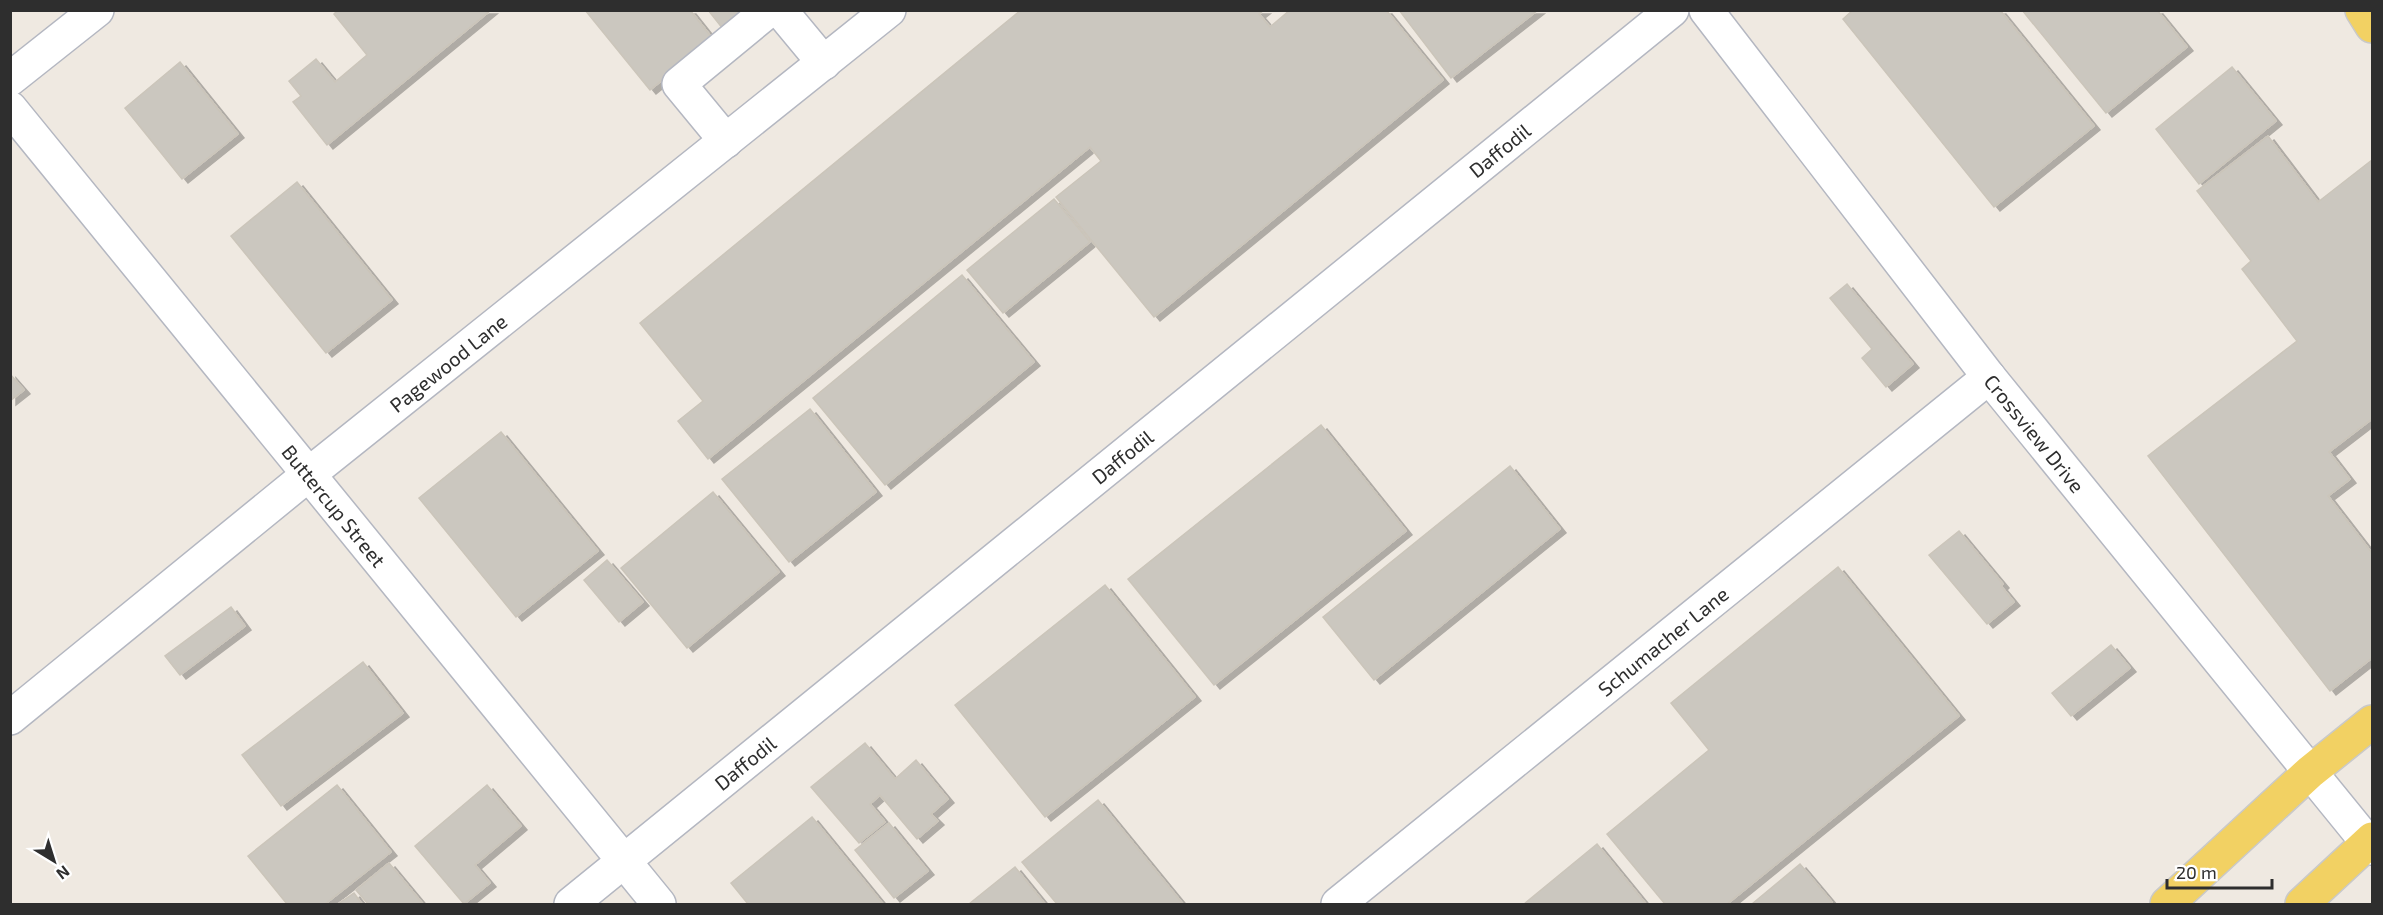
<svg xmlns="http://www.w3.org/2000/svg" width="2383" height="915" font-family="'Exo 2',sans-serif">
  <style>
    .building { fill: #cbc7bf; stroke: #cbc5ba; stroke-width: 1.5; filter: url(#shadow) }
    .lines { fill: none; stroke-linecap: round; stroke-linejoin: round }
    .minor-casing { stroke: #b4b7c1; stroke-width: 36 }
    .major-casing { stroke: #c9c9c9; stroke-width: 36 }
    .minor { stroke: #fff; stroke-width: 33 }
    .major { stroke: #f2d163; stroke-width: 33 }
    .labels { text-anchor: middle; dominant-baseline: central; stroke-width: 4.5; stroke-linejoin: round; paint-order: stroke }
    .street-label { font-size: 20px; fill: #2e2e2e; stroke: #fff }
  </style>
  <defs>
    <filter id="shadow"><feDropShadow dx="6" dy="4" stdDeviation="0" flood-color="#0004"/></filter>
  </defs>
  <rect width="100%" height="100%" fill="#efe9e1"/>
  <!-- building -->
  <g class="building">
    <polygon points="338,10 491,10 327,145 293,102 301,96 289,81 316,59 335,82 367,55 334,14"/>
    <polygon points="585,10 690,10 713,39 650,90"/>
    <polygon points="708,10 747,10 723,29"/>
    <polygon points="1021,10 1264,10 1259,14 1270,27 1290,10 1386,10 1443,80 1154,317 1056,197 1101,161 1090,147 708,459 678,421 703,401 640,323"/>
    <polygon points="1399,10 1538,10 1451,78"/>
    <polygon points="1853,10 2000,10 2094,126 1994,207 1843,19"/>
    <polygon points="2022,10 2157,10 2187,47 2106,113"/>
    <polygon points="180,62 238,134 182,179 125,108"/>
    <polygon points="2232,67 2276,121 2199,184 2156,129"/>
    <polygon points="2268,136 2318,202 2372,160 2372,419 2329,452 2350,479 2328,496 2372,553 2372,658 2330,691 2148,456 2297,341 2242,269 2251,261 2197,191"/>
    <polygon points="297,182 392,300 326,353 231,236"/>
    <polygon points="1054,199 1090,242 1003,313 967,270"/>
    <polygon points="962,275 1034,362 885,485 813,398"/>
    <polygon points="1847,284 1913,364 1886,387 1862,358 1872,349 1830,298"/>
    <polygon points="10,374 24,390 10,401"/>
    <polygon points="810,409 876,492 789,562 722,479"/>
    <polygon points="1321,425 1406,531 1214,685 1128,579"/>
    <polygon points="501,432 598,551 516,617 419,498"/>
    <polygon points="1510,466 1560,529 1374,680 1323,617"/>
    <polygon points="713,492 779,572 687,648 621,568"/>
    <polygon points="1959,531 2003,584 2001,586 2014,602 1987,624 1929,555"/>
    <polygon points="607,560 643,602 619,622 584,580"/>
    <polygon points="1838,567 1959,716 1727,904 1665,904 1607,834 1709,750 1671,703"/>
    <polygon points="1105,585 1195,697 1045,817 955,705"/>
    <polygon points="231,607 245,626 180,675 165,656"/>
    <polygon points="2111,645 2130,668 2071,716 2052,693"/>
    <polygon points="363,662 403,713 281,806 242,755"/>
    <polygon points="865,743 895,779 916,760 948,799 931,814 938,821 917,839 880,795 870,804 885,822 859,843 811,787"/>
    <polygon points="337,785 391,852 325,904 287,904 248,856"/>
    <polygon points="487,785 521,826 475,865 490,883 464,904 415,846"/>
    <polygon points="1098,800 1183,904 1057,904 1022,862"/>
    <polygon points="812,817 883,904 748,904 731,883"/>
    <polygon points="889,823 928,871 894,898 855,850"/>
    <polygon points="1597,844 1646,904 1524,904"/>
    <polygon points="389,863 423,904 368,904 356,890"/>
    <polygon points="1800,864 1832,902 1829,904 1752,904"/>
    <polygon points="1015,867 1045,904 969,904"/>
    <polygon points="354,893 362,904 338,904"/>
  </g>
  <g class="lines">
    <defs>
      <g id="minor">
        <polyline points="780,10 824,63"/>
        <path id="s1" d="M1706,10L1989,377L2372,848"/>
        <polyline points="10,79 97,10"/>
        <path id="s2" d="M10,108L659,904"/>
        <polyline points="726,141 679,84 769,10"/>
        <path id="s3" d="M10,718L309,474L889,10"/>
        <path id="s4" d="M571,904L1672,10"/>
        <path id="s5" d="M1338,904L1989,377"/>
      </g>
      <g id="major">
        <polyline points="2362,10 2372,26"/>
        <polyline points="2167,904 2310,772 2372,722"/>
        <polyline points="2302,904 2372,839"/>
      </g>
    </defs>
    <!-- minor casing -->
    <use href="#minor" class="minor-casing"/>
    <!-- major casing -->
    <use href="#major" class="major-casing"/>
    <!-- minor -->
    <use href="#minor" class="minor"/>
    <!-- major -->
    <use href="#major" class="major"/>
  </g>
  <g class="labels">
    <!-- street labels -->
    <g class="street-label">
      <text stroke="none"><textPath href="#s4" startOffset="1196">Daffodil</textPath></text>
      <text stroke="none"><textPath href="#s3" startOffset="564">Pagewood Lane</textPath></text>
      <text stroke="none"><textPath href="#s1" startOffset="536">Crossview Drive</textPath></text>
      <text stroke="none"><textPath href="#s4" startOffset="710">Daffodil</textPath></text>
      <text stroke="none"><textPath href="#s2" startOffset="513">Buttercup Street</textPath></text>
      <text stroke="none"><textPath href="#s5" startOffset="418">Schumacher Lane</textPath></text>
      <text stroke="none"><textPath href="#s4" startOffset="224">Daffodil</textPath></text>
    </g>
  </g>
  <!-- border -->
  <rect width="2383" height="915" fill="none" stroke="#2e2e2e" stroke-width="24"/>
  <!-- north arrow -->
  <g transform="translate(54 861) rotate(142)" stroke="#ffffff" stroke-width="4.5" paint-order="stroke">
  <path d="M0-4.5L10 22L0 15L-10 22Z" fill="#2e2e2e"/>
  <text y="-9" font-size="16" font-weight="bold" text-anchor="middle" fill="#2e2e2e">N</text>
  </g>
  <!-- scale -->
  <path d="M2167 879v9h105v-9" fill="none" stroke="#2e2e2e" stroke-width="3"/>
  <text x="2176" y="879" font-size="18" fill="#2e2e2e" stroke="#ffffff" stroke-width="4.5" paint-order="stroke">20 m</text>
</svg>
